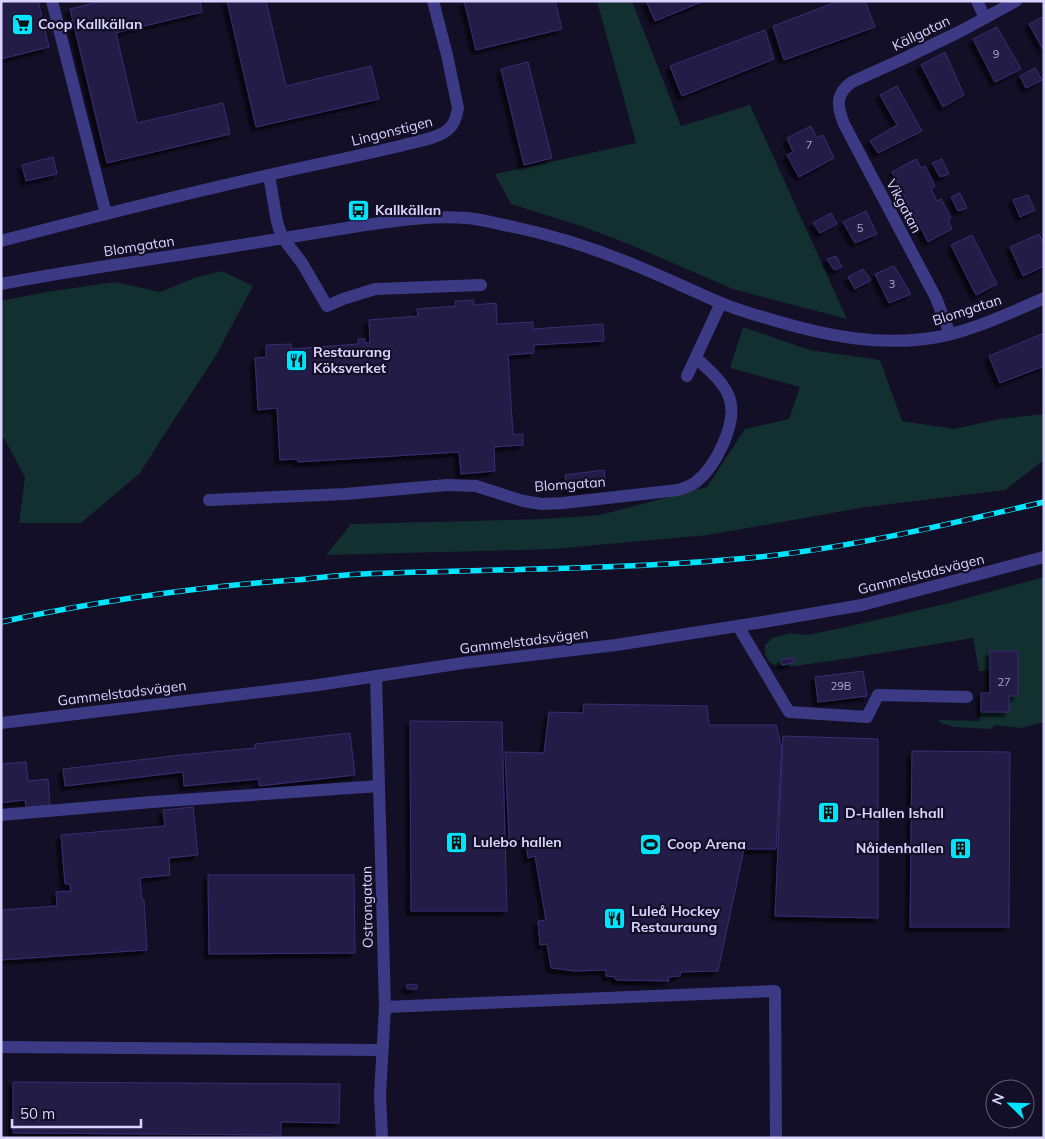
<svg xmlns="http://www.w3.org/2000/svg" width="1045" height="1139" font-family="Mulish,sans-serif">
  <style>
    .green { fill: #12302f }
    .building { fill: #241b47; stroke: #3b2d73; filter: url(#shadow) }
    .lines { fill: none; stroke-linecap: round; stroke-linejoin: round }
    .minor { stroke: #3d3a85; stroke-width: 12 }
    .rail-casing { stroke: #00e5ff; stroke-width: 5.5 }
    .rail { stroke: #130f26; stroke-width: 4; stroke-dasharray: 11; stroke-linecap: butt }
    .labels { text-anchor: middle; dominant-baseline: central; stroke-width: 4.5; stroke-linejoin: round; paint-order: stroke }
    .number-label { font-size: 11px; fill: #aca6d1 }
    .poi-label { font-size: 14px; font-weight: bold; fill: #d9d4ff; stroke: #130f26; text-anchor: start }
    .street-label { font-size: 14px; fill: #d9d4ff; stroke: #130f26 }
  </style>
  <defs>
    <filter id="shadow"><feDropShadow dx="-4.5" dy="4.5" stdDeviation="1" flood-color="#0009"/></filter>
  </defs>
  <rect width="100%" height="100%" fill="#130f26"/>
  <!-- green -->
  <g class="green">
    <polygon points="597,1 632,1 681,126 750,105 847,319 733,289 631,245 584,227 511,204 495,174 636,143"/>
    <polygon points="222,271 253,286 239,312 215,357 171,424 140,473 81,523 19,523 25,477 4,438 1,439 1,301 46,292 115,282 160,292 194,278"/>
    <polygon points="743,327 809,350 880,360 902,421 954,429 999,419 1044,414 1044,460 1005,490 866,507 708,535 553,549 326,555 351,524 544,519 600,515 707,487 745,429 789,419 800,387 730,368"/>
    <polygon points="1044,577 1044,722 1021,728 996,725 990,729 954,727 941,723 938,720 979,721 981,712 1009,712 1009,696 1018,696 1018,651 990,651 990,671 979,671 973,638 838,660 787,667 774,665 769,661 765,655 765,645 772,638 791,633 808,635 850,626 949,603"/>
  </g>
  <!-- building -->
  <g class="building">
    <polygon points="1,1 38,1 49,47 1,59"/>
    <polygon points="102,1 200,1 202,12 116,33 137,123 223,103 230,134 107,163 70,9"/>
    <polygon points="227,1 266,1 286,86 371,66 379,99 256,127"/>
    <polygon points="464,1 555,1 562,29 476,50"/>
    <polygon points="646,1 704,1 655,21"/>
    <polygon points="839,1 865,1 875,27 784,60 773,26"/>
    <polygon points="1044,16 1044,51 1029,24"/>
    <polygon points="997,27 1021,69 995,82 973,39"/>
    <polygon points="765,30 774,59 682,96 670,66"/>
    <polygon points="945,52 964,95 943,107 921,65"/>
    <polygon points="528,62 552,158 524,165 501,69"/>
    <polygon points="1035,68 1042,80 1026,88 1020,76"/>
    <polygon points="897,86 922,131 878,153 870,141 897,125 880,95"/>
    <polygon points="811,126 817,138 823,135 834,158 799,177 787,155 793,152 787,138"/>
    <polygon points="53,157 57,174 26,181 22,165"/>
    <polygon points="916,159 921,168 925,166 935,186 931,189 937,201 941,199 951,218 948,220 952,229 928,242 892,172"/>
    <polygon points="942,159 949,174 940,177 932,163"/>
    <polygon points="960,193 967,208 958,211 951,197"/>
    <polygon points="1028,195 1035,210 1020,217 1013,200"/>
    <polygon points="866,211 877,234 855,243 843,222"/>
    <polygon points="831,213 837,224 820,233 813,223"/>
    <polygon points="1039,234 1044,245 1044,266 1023,276 1010,247"/>
    <polygon points="972,235 997,284 976,295 951,245"/>
    <polygon points="836,256 842,267 834,270 827,259"/>
    <polygon points="894,266 911,294 889,303 875,274"/>
    <polygon points="863,269 871,280 855,289 848,277"/>
    <polygon points="474,300 474,305 496,303 497,324 533,322 533,329 603,324 604,341 534,345 534,353 508,355 513,435 523,434 523,445 494,447 495,471 461,474 459,452 298,462 297,459 280,460 277,408 258,410 255,358 266,357 266,345 291,344 291,349 358,344 358,339 365,339 365,343 370,343 369,320 418,316 417,309 456,306 455,301"/>
    <polygon points="1044,333 1044,366 1000,383 989,356"/>
    <polygon points="604,470 606,485 567,490 565,475"/>
    <polygon points="990,651 1018,651 1018,696 1009,696 1009,712 981,712 981,693 990,693"/>
    <polygon points="794,658 794,663 782,665 781,659"/>
    <polygon points="863,671 867,696 818,702 815,677"/>
    <polygon points="584,704 707,706 709,725 776,725 782,749 776,849 744,849 718,971 681,972 680,976 668,977 669,981 616,980 615,977 606,976 606,970 575,971 551,968 547,944 540,945 538,921 546,920 535,856 528,858 525,839 509,839 505,752 544,753 549,712 583,713"/>
    <polygon points="410,721 502,722 507,911 411,911"/>
    <polygon points="350,733 355,775 259,786 259,779 184,786 183,772 65,786 63,769 181,755 255,748 255,744"/>
    <polygon points="783,736 878,739 878,918 775,916"/>
    <polygon points="912,751 1010,752 1009,927 910,927"/>
    <polygon points="26,762 28,781 48,779 50,805 26,808 25,800 1,803 1,764"/>
    <polygon points="193,807 198,855 169,858 170,875 140,878 142,900 144,900 147,950 1,960 1,910 57,906 56,892 71,891 70,884 65,884 61,835 165,826 163,810"/>
    <polygon points="208,875 354,875 355,953 209,954"/>
    <polygon points="407,984 417,985 417,989 407,989"/>
    <polygon points="13,1082 340,1084 339,1123 281,1122 281,1135 13,1133"/>
  </g>
  <g class="lines">
    <!-- minor -->
    <g class="minor">
      <polyline points="52,1 106,214"/>
      <polyline points="977,1 985,18"/>
      <polyline points="269,175 277,222 282,237 302,263 327,306 343,299 375,289 481,285"/>
      <path d="M1,241C100,215 200,190 300,168C333,161 366,154 400,146C414,142 431,140 443,133C453,128 456,119 458,108L447,55L433,1"/>
      <path d="M1,284C83,268 165,258 247,244C284,238 321,232 359,226C395,221 430,215 466,218C482,219 498,224 514,227C551,235 587,246 622,260C656,273 688,289 721,303C738,310 755,315 773,320C826,336 881,347 938,337C971,331 1013,312 1044,298"/>
      <path d="M950,334L936,298L844,124C837,106 835,94 852,82L905,58L961,31L1016,1"/>
      <polyline points="687,376 721,303"/>
      <path d="M209,500L345,494L447,485L476,486L523,501L542,504L563,503L678,490C684,488 691,486 696,482C715,467 737,425 730,400C726,384 708,369 696,358"/>
      <polyline points="738,626 789,712 867,717 878,695 967,697"/>
      <polyline points="376,676 385,1007 380,1096 382,1138"/>
      <polyline points="1,723 318,685 463,663 616,645 763,622 862,605 1044,557"/>
      <polyline points="1,815 152,802 379,786"/>
      <polyline points="385,1007 775,991 776,1138"/>
      <polyline points="1,1047 382,1050"/>
    </g>
    <defs>
      <path id="rail" d="M1,622C98,601 195,587 294,580C317,578 340,575 362,574C495,569 627,570 759,557C855,547 949,524 1044,502"/>
    </defs>
    <!-- rail casing -->
    <use href="#rail" class="rail-casing"/>
    <!-- rail -->
    <use href="#rail" class="rail"/>
  </g>
  <!-- icons -->
  <defs>
    <symbol id="supermarket-square" viewBox="-11 -11 22 22"><rect x="-9" y="-9" width="18" height="18" rx="4" fill="#00e5ff" stroke="#130f26"/><path d="M-6-5.5h2.5l.6 2H6L4.5 2H-2.5L-4.4-4H-6ZM-1.5 3.2a1.3 1.3 0 1 0 .1 0ZM3 3.2a1.3 1.3 0 1 0 .1 0Z" fill="#111"/></symbol>
    <symbol id="bus-square" viewBox="-11 -11 22 22"><rect x="-9" y="-9" width="18" height="18" rx="4" fill="#00e5ff" stroke="#130f26"/><path d="M-5-6H5V4H4V6H2V4H-2V6H-4V4H-5ZM-3.5-4V0h7V-4ZM-3.5 1.2v1.5H-2V1.2ZM2 1.2v1.5H3.5V1.2Z" fill="#111"/></symbol>
    <symbol id="restaurant-square" viewBox="-11 -11 22 22"><rect x="-9" y="-9" width="18" height="18" rx="4" fill="#00e5ff" stroke="#130f26"/><path d="M-5-6h1v4h1v-4h1v4h1v-4h1v5L-1.5 .5V6h-2V.5L-5-1ZM5-6V6H3V1.5H1.5Q1.5-4 5-6Z" fill="#111"/></symbol>
    <symbol id="building-square" viewBox="-11 -11 22 22"><rect x="-9" y="-9" width="18" height="18" rx="4" fill="#00e5ff" stroke="#130f26"/><path d="M-4-6H4V6H1V3H-1V6H-4ZM-2.5-4.3h1.7v1.8h-1.7ZM.8-4.3h1.7v1.8H.8ZM-2.5-1h1.7V.8h-1.7ZM.8-1h1.7V.8H.8Z" fill="#111"/></symbol>
    <symbol id="stadium-square" viewBox="-11 -11 22 22"><rect x="-9" y="-9" width="18" height="18" rx="4" fill="#00e5ff" stroke="#130f26"/><path d="M0-5a6.5 5 0 1 0 0 10a6.5 5 0 1 0 0-10ZM-3.5-1.8h7v3.6h-7Z" fill="#111"/></symbol>
  </defs>
  <g fill-rule="evenodd">
    <use href="#supermarket-square" x="10" y="12" width="25" height="25"/>
    <use href="#bus-square" x="346" y="198" width="25" height="25"/>
    <use href="#restaurant-square" x="284" y="348" width="25" height="25"/>
    <use href="#building-square" x="816" y="800" width="25" height="25"/>
    <use href="#building-square" x="444" y="830" width="25" height="25"/>
    <use href="#stadium-square" x="638" y="832" width="25" height="25"/>
    <use href="#building-square" x="948" y="836" width="25" height="25"/>
    <use href="#restaurant-square" x="602" y="906" width="25" height="25"/>
  </g>
  <g class="labels">
    <!-- number labels -->
    <g class="number-label">
      <text x="996" y="54">9</text>
      <text x="809" y="145">7</text>
      <text x="860" y="228">5</text>
      <text x="892" y="284">3</text>
      <text x="1004" y="682">27</text>
      <text x="841" y="686">29B</text>
    </g>
    <!-- poi labels -->
    <g class="poi-label">
      <text x="38" y="24">Coop Kallkällan</text>
      <text x="375" y="210">Kallkällan</text>
      <text x="313" y="352">Restaurang<tspan x="313" dy="16">Köksverket</tspan></text>
      <text x="845" y="813">D-Hallen Ishall</text>
      <text x="473" y="842">Lulebo hallen</text>
      <text x="667" y="844">Coop Arena</text>
      <text x="944" y="848" text-anchor="end">Nåidenhallen</text>
      <text x="631" y="911">Luleå Hockey<tspan x="631" dy="16">Restauraung</tspan></text>
    </g>
    <!-- street labels -->
    <g class="street-label">
      <text transform="translate(921 33) rotate(-26)">Källgatan</text>
      <text transform="translate(392 131) rotate(-14)">Lingonstigen</text>
      <text transform="translate(904 206) rotate(62)">Vikgatan</text>
      <text transform="translate(139 246) rotate(-9)">Blomgatan</text>
      <text transform="translate(967 310) rotate(-18)">Blomgatan</text>
      <text transform="translate(570 484) rotate(-4)">Blomgatan</text>
      <text transform="translate(921 574) rotate(-14)">Gammelstadsvägen</text>
      <text transform="translate(524 641) rotate(-7)">Gammelstadsvägen</text>
      <text transform="translate(122 693) rotate(-7)">Gammelstadsvägen</text>
      <text transform="translate(367 907) rotate(-91)">Ostrongatan</text>
    </g>
  </g>
  <!-- border -->
  <rect width="1045" height="1139" fill="none" stroke="#d9d4ff" stroke-width="5"/>
  <!-- north arrow -->
  <g transform="translate(1010 1104) rotate(293)"><circle r="24" fill="#130f26" stroke="#625e7d"/>
  <path d="M0-4L9 19L0 12L-9 19Z" fill="#00e5ff"/>
  <text y="-8" font-size="14" font-weight="bold" text-anchor="middle" fill="#d9d4ff">N</text>
  </g>
  <!-- scale -->
  <path d="M12 1119v8h129v-8" fill="none" stroke="#d9d4ff" stroke-width="2.5"/>
  <text x="20" y="1119" font-size="15" fill="#d9d4ff" stroke="#130f26" stroke-width="4" paint-order="stroke">50 m</text>
</svg>
